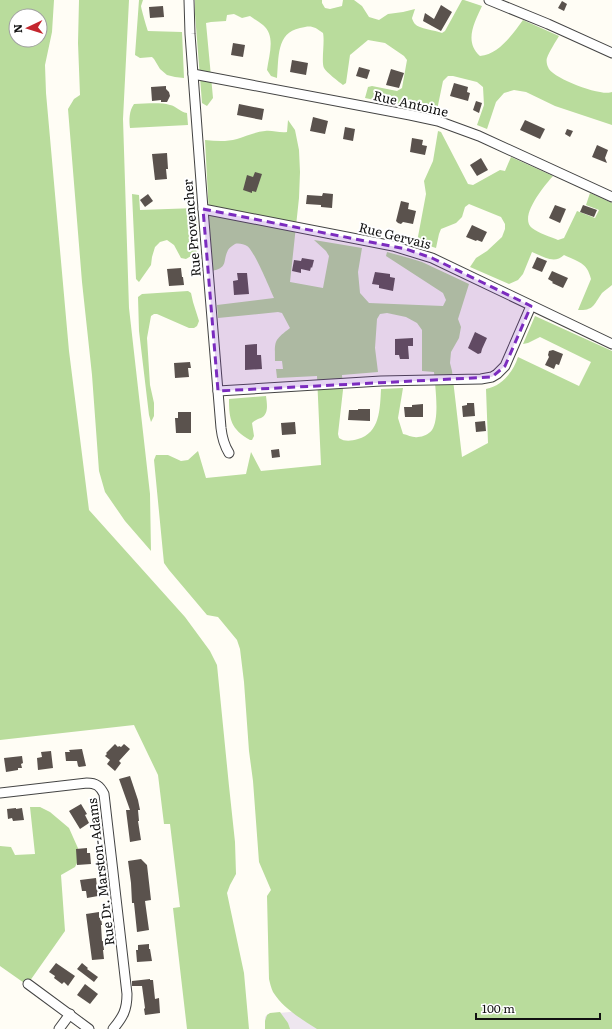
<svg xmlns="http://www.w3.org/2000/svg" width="612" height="1029" font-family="Literata,serif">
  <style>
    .industrial { fill: #eee6ef }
    .forest { fill: #b9dc9c; fill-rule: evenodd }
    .building { fill: #5a524d }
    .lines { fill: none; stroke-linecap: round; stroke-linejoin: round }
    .minor-casing { stroke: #444; stroke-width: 11 }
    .minor { stroke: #fff; stroke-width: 9 }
    .marked { fill: #7b2cbf; fill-opacity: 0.2; stroke: #7b2cbf; stroke-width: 3; stroke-dasharray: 8 5; stroke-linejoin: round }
    .labels { text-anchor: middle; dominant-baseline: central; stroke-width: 4; stroke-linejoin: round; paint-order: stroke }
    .street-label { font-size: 13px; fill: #111; stroke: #fff }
  </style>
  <rect width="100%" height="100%" fill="#fffdf5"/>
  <!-- industrial -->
  <polygon class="industrial" points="322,1009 384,1029 265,1029 265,1017 268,1014"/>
  <!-- forest -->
  <g class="forest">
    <path d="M0,0H54L52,32L45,65L46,93L69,351L89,510L185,617L210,651L217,665L229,786L235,842L236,874L230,885L227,893L244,973L249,1029H187L173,908L180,907L170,824H164L158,775L134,725L0,740ZM16,16H40V40H16Z"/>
    <polygon points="79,0 129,0 123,119 129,308 150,494 151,551 125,521 105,492 99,471 92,375 82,282 68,109 74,99 80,95 78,43"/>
    <path d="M139,0H143C142,3 142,3 141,6C141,8 147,29 148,31L182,32L184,78L175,77L167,75L160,69L154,59L152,57L140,58L135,55Z"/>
    <path d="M195,0H322V3L325,8L330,9L342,6L343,0H354L362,6L369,17L379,20L388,14L403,12L415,9L412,18C412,19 414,23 415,24C419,29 435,30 442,33L445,31L462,0H464L482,6C474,23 464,42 480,56C499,54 512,35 523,20L559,36C556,41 549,52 547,58C546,60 547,65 548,67C551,78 602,97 612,92V125L555,106L526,92L514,90L504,93L496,102L487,129L477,125L484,105L483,87L477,82L453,76H448L443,81L437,110L433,112L365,98L368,87L372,86L397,91L402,88L407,60L404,56L385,43L368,40L350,55L346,83L343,85C339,82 326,72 324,68C321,62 325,42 323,33C314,26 311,25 300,28C276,33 279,58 277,78L271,76L267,70C269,55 276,36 263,25C259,22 254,19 250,16L242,18L234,14L227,15L226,21L211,22L206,23L213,98L207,106L202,103L195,14Z"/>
    <path d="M134,104C146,104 159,102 170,105C176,106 180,112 187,113L188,125L130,128C129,120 129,111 134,104Z"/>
    <path d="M288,120L295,130L299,150L300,172L299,198L290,282L323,288L329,256L326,251L314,240L362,248L358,272L360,293L369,303L443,306L446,300L443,293L386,256L387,252L409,258L422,262L469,284L458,319L461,327L459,338L451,352L450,363L452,371L462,457L488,443L486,389C502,386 513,372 518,357L579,386L591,362L540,337L528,343L523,344L535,316L612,351V1029H317C301,1019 283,1008 273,992C271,988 270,983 269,979L267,896L271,890L259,862L253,781L249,751L244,682L240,649L237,640L218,617L207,615L169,570L164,563L163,553L154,460L156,455H168L181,461L188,460L198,451L206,478L246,474L251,452L261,471L321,465L317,376L277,378L276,369H283L282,361H275C275,341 273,341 290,328L282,313L278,312L218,318L217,305L274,298C270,289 254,250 247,246C244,244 238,243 235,244C232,246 229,248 228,250C222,262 229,267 212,271L205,140C216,141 226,142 237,139C246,136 255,132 265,131C272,130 279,133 287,132ZM387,313L406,317L417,323L422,330V371L434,372C435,386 440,418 432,430C429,434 423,437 418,437C413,438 408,435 403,434L398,418L403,388L381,389C380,409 380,433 358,439C351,441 345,442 339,438L338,434L343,390L342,375L378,372L375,348L377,319L380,314Z"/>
    <path d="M438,131L441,132L468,184L473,185L500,170L505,171L511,157L553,176C545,185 518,217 532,228C538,233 551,237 558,240L564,238L577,211L595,218L599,210L586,205L590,193L612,203V285C609,288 605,290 602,293C594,304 594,311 578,310L591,279C587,262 578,262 564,255C554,265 543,256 532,252L523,274L518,280L509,284L470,267L476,258L487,251L502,237L505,229V224L501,217L469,204L465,207L462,217L456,223L441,229L439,234L436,248L417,242L426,194L424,181L433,161Z"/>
    <polygon points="132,194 139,195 140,210 196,208 198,252 186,259 181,258 174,245 167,240 160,242 155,247 152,257 151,265 139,282 136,279"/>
    <polygon points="188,291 191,293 193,302 199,321 197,326 194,328 189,328 157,314 154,314 151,316 147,338 150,385 154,403 154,416 151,422 149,415 139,331 138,297 142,294"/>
    <path d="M266,396C267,404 269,414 261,418C258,419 255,420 252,423L254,436L252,440H250C231,429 229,420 229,399Z"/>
    <polygon points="30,807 40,807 50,812 69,828 81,855 75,867 61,875 65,931 27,985 0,966 0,846 11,847 15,855 35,854"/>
    <polygon points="280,1012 288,1023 290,1029 265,1029 265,1021 267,1015 270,1013"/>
  </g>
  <!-- building -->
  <g class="building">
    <polygon points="562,1 567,4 564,11 558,8"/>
    <polygon points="441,5 452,12 441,31 423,21 425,13 434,19"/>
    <polygon points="163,6 164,17 150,18 149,7"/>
    <polygon points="233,43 245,45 243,57 231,55"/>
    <polygon points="292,60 308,63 306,75 290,72"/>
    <polygon points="359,67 370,70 367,79 356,76"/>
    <polygon points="391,69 404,73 399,88 386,85"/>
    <polygon points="454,83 468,87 467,92 470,93 468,101 450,96"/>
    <polygon points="166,86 166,89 169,92 170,96 167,102 161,102 161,100 152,101 151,87"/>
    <polygon points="476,101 482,103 479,113 473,110"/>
    <polygon points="239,104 264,109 262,120 237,115"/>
    <polygon points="313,117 328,121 325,134 310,131"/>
    <polygon points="525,120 545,129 540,139 520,130"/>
    <polygon points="345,127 355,129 353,141 343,139"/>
    <polygon points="567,129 573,131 570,137 565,134"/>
    <polygon points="412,138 423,140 422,145 427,146 425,155 410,152"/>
    <polygon points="597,145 608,150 605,158 607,163 592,157"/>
    <polygon points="167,153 168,169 166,169 167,179 155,180 152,154"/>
    <polygon points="481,158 488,170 477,176 470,165"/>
    <polygon points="255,172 262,174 256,192 252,191 252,193 243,190 247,175 253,177"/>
    <polygon points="323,193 333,194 332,208 321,207 321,205 306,204 307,195 322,196"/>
    <polygon points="148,194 153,201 145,207 140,200"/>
    <polygon points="401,201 409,203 408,209 416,211 413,224 403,222 401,224 398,223 396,221"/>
    <polygon points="555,205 566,209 560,223 549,218"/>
    <polygon points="583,205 597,210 594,217 580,212"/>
    <polygon points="472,225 487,232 482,242 477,240 476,241 466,237"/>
    <polygon points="537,257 547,261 542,272 532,268"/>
    <polygon points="302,258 314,260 312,268 311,267 310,271 301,269 301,273 292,271 294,260 301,261"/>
    <polygon points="181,268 182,277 183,277 184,285 169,286 167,269"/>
    <polygon points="552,271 568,278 563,288 552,283 553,282 548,279"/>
    <polygon points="375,272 390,274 390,277 395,278 393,291 379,288 379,285 372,284"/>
    <polygon points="237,273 247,273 249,294 234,295 233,281 238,280"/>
    <polygon points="475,332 487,338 482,349 481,353 478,354 468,348"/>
    <polygon points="413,338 413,346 408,346 409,359 400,359 399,355 395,355 395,339"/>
    <polygon points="257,344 257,355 261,355 262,369 245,370 245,345"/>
    <polygon points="553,350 563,354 559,365 556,364 554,369 545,365 549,357 548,355 549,351"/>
    <polygon points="190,362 191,368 188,368 189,377 175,378 174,363"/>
    <polygon points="467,403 474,403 475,416 463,417 462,406 467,405"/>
    <polygon points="423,404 423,417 405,417 404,407 412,407 412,405"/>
    <polygon points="358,409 370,409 370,421 348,420 349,410 358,410"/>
    <polygon points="178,412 191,412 191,433 176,433 175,418 178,418"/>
    <polygon points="485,421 486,431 476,432 475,422"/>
    <polygon points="295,422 296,434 282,435 281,423"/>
    <polygon points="279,449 280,457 272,458 271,450"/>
    <polygon points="115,744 118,747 119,746 121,747 124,744 130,749 119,761 121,763 115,771 107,764 110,760 105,756 107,754 106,753"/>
    <polygon points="82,749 86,766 79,767 78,766 77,761 66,761 65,752 70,752 69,750"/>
    <polygon points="51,751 53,768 38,770 37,758 42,757 41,752"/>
    <polygon points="22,756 23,763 21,764 22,768 18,768 18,770 6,772 4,758"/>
    <polygon points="130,776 138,800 140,810 138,810 139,821 138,821 141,840 130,842 126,810 130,810 119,779"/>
    <polygon points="81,804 87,814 85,815 89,823 80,829 69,811"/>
    <polygon points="16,808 16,809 22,808 24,820 13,821 12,818 8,819 7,809"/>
    <polygon points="87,848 87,853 90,853 91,864 77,865 76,849"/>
    <polygon points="141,859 147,865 151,900 145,901 149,930 137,932 134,903 132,903 131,883 128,861"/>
    <polygon points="96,878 98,896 87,898 86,891 82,891 80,880"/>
    <polygon points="99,912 99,918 101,917 102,925 101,925 102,941 103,941 104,950 103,950 104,959 92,960 86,914"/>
    <polygon points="149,944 149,949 150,949 152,961 137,962 136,950 138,950 138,945"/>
    <polygon points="56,963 75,976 68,986 64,982 62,984 54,978 55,976 49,972"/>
    <polygon points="82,963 88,968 87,969 98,977 94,982 77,969"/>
    <polygon points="150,979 150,980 153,980 155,999 159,998 160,1013 145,1015 144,1009 145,1008 142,986 132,986 132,981"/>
    <polygon points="85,984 98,994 90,1004 77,995"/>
  </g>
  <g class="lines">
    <defs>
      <g id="minor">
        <path d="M189,0L190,34L203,209L221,428C222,437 224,445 229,453"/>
        <polyline points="489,0 548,24 612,53"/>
        <polyline points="193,74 410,115 438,121 479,136 612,197"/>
        <polyline points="203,209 393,246 432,258 612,344"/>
        <polyline points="218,391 381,381 481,379 492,377 497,374 505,366 531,306"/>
        <path d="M0,793L87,783C96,783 100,786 104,794L127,994C127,1010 123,1017 113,1029"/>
        <polyline points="28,984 89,1029"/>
        <polyline points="59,1029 70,1014"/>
      </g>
    </defs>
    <!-- minor casing -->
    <use href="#minor" class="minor-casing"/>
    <!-- minor -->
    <use href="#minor" class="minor"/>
  </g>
  <!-- marked area -->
  <path class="marked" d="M203,209L406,249L432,258L531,306L505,366L492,377L218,391Z"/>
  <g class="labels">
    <!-- street labels -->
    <g class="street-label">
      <text transform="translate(411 103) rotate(13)">Rue Antoine</text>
      <text transform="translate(191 228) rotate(-95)">Rue Provencher</text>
      <text transform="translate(395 235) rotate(14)">Rue Gervais</text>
      <text transform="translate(100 872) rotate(-97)">Rue Dr. Marston-Adams</text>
    </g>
  </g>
  <!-- north arrow -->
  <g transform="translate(28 28) rotate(266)"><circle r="19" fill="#ffffff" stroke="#a0a0a0"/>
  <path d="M0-3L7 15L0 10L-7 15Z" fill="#c4262e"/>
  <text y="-6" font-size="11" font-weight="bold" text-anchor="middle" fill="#111111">N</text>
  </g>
  <!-- scale -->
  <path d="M476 1013v6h124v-6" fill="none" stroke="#111111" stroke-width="2"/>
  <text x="482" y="1013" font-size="12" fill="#111111" stroke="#ffffff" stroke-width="3" paint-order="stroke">100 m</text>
</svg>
